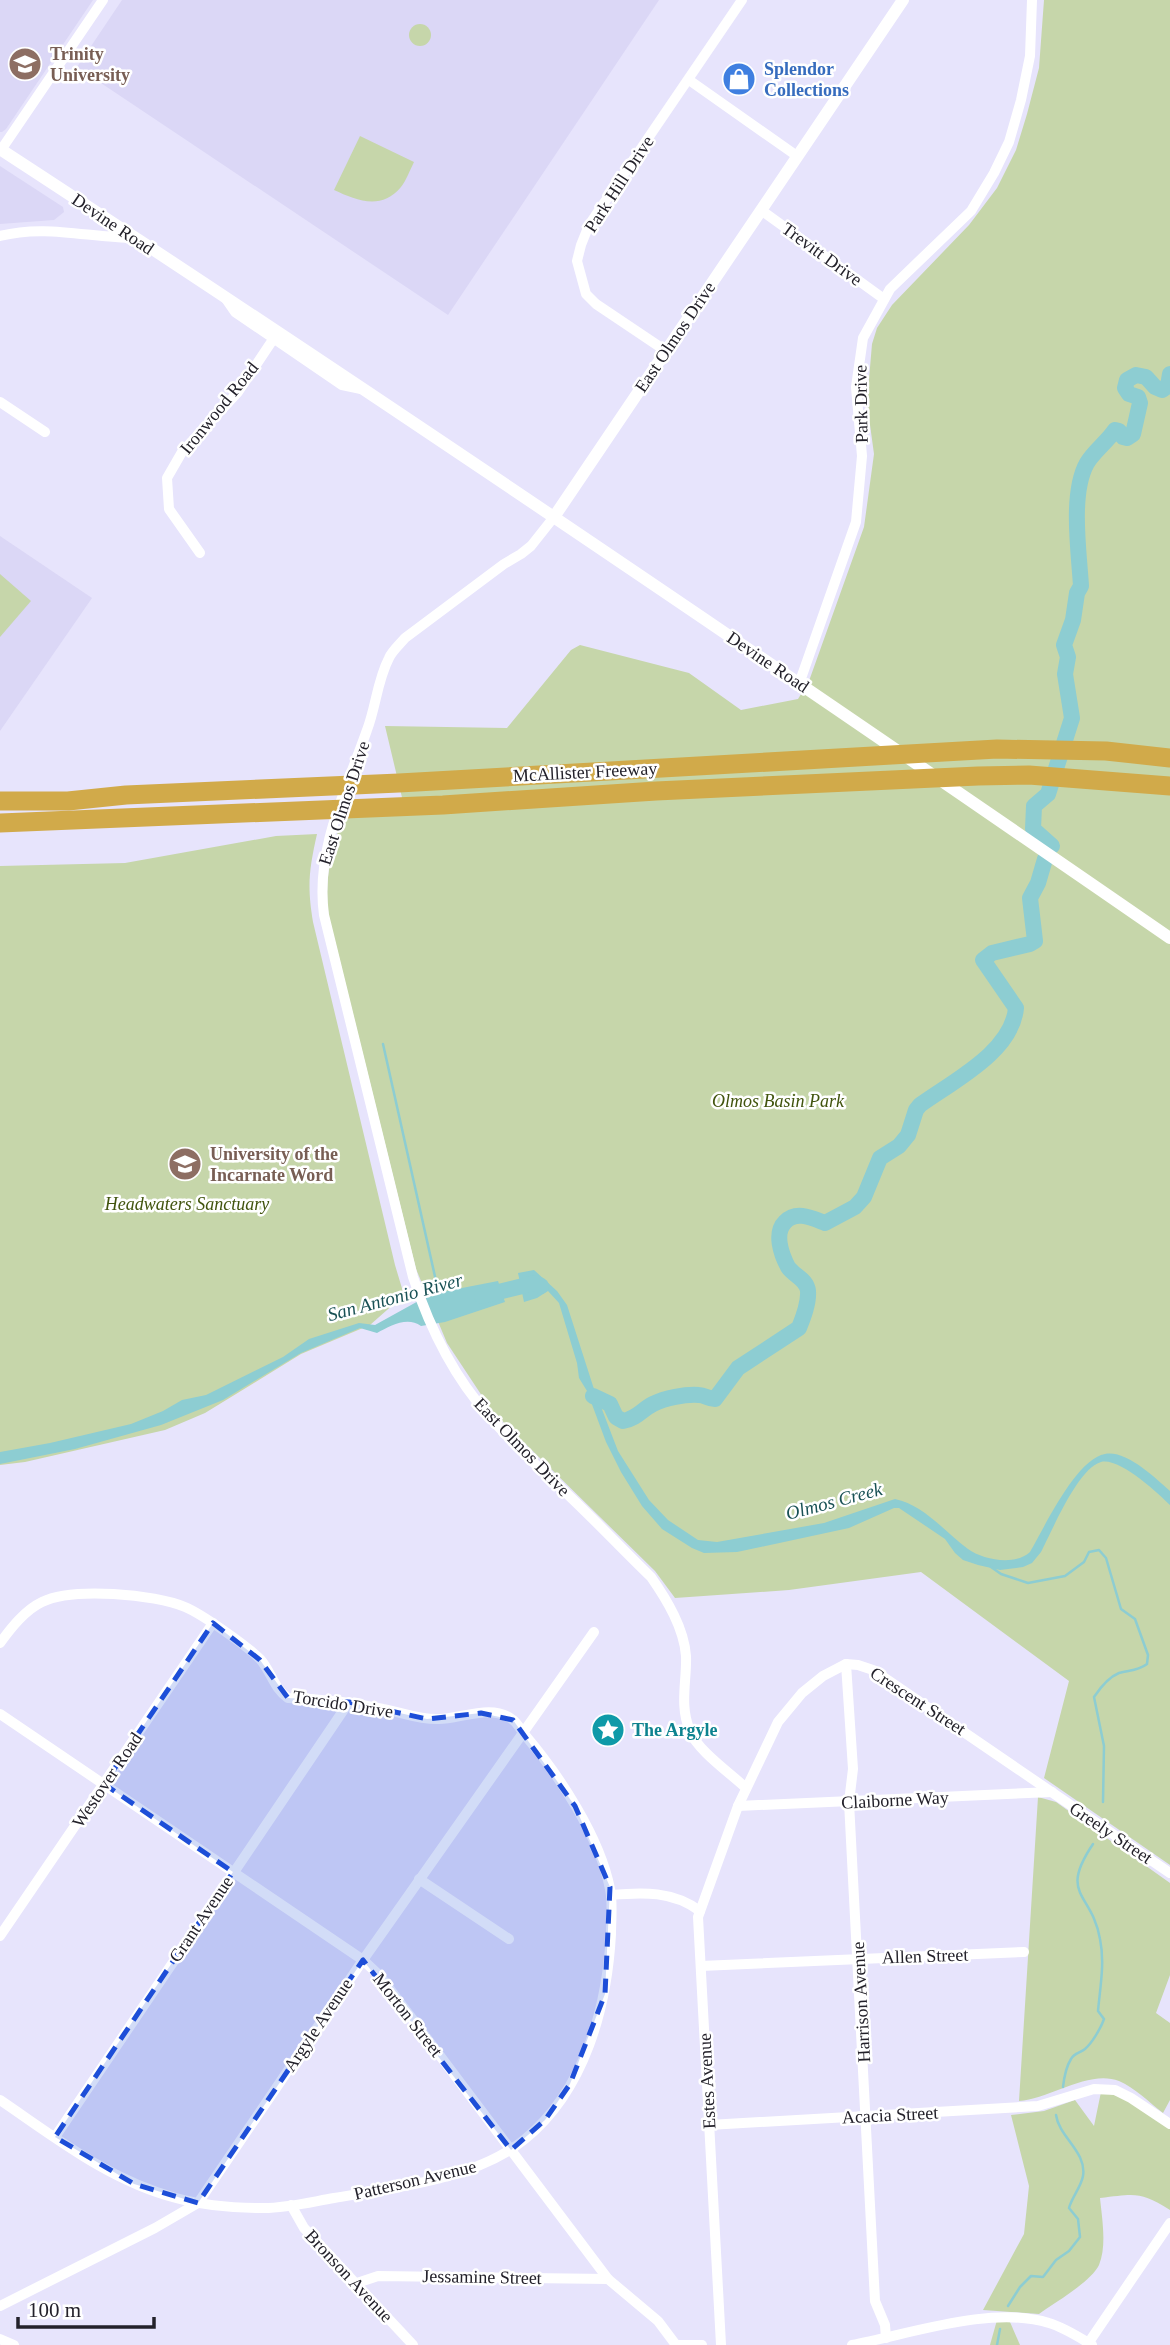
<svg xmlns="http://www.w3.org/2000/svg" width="1170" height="2345" font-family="Georgia,serif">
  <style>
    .built { fill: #dbd7f6 }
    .green { fill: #c6d6aa }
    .water { fill: #8dcdd2 }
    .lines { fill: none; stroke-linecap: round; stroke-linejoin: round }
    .stream { stroke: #8dcdd2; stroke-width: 2.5 }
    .river { stroke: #8dcdd2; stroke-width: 16 }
    .minor { stroke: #fff; stroke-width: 10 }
    .tertiary { stroke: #fff; stroke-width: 12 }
    .motorway { stroke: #d1aa4a; stroke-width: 19 }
    .marked { fill: #1d4ed8; fill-opacity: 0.2; stroke: #1d4ed8; stroke-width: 5; stroke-dasharray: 14 9; stroke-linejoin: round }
    .labels { text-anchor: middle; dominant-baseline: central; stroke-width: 5; stroke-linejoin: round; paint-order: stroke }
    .education-label { font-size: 18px; font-weight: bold; fill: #785e54; stroke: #fff; text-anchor: start }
    .shop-label { font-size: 18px; font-weight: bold; fill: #366cbe; stroke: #fff; text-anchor: start }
    .street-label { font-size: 18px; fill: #23212a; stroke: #fff }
    .park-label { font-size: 18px; font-style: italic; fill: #41540e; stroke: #fff }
    .culture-label { font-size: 18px; font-weight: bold; fill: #0d838f; stroke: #fff; text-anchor: start }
    .water-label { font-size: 19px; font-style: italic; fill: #195155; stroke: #fff }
  </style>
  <rect width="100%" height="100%" fill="#e7e4fc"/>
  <!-- built -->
  <g class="built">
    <polygon points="0,0 93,0 6,129 2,132 0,132"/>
    <polygon points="122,0 659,0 448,315 77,67"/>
    <polygon points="0,166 63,207 64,212 54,220 0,224"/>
    <polygon points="0,536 92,598 0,731"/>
  </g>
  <!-- green -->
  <g class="green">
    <path d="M1044,0H1170V1865L1044,1778L1069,1681L921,1572L789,1590L675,1598L655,1571L492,1411L447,1343L416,1269L329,917C323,880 332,848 344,813L405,810L385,726L507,728L571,650L580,645L689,673L741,710L798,699L809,681L864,527L874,454L867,403L872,344L877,328L892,305L969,225L997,188L1016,150L1027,114L1039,68Z"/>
    <circle cx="420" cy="35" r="11"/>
    <path d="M360,136L414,162C410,170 406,181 401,187C381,211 356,200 334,190Z"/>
    <polygon points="0,574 31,601 0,637"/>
    <path d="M317,834C309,870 307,886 313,922L395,1265L404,1295L370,1325L301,1354L205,1413L165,1430L25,1462L0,1465V866L125,863L276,836Z"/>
    <path d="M1038,1797L1056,1802L1170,1883V1975L1156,2013L1170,2023V2100L1163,2113C1150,2103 1134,2087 1119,2081C1089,2069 1050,2099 1019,2101Z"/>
    <path d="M1101,2092C1127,2095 1148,2115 1170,2129V2210C1140,2191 1135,2194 1100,2198C1102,2218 1107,2246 1099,2265C1091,2282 1054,2303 1039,2314L983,2310L1024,2234L1029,2186L1011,2115L1044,2111L1075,2100L1094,2126Z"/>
    <polygon points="997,2320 1010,2322 1020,2345 990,2345"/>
  </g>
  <!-- water -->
  <g class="water">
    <path d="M534,1270L557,1291L567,1305L593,1386L618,1451L649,1500L668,1520L698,1540L717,1542L824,1523L895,1499C924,1505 945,1532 968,1549C983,1560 1015,1566 1030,1552C1044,1528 1076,1459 1105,1454C1127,1450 1155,1478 1170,1491V1505C1158,1493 1119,1457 1101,1462C1078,1468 1052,1531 1041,1552L1032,1563L1023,1567L1000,1570L978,1565L963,1560L955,1553L945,1539L899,1508H894L849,1528L737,1552L704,1553L692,1548L662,1529L642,1506L621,1472L606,1442L587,1391L579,1378L577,1363L559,1303L548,1291L537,1298L524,1302L518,1273Z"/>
    <path d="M498,1281L505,1302L445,1322L421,1326C407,1316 390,1326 377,1333L360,1328L301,1353L223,1400L161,1425L75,1449L0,1464V1452L50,1443L131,1424L163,1411L182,1400L206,1395L283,1357L309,1339L359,1323L375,1325L431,1294Z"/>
  </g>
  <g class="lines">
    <!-- stream -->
    <g class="stream">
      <polyline points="383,1044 436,1281 433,1297"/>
      <path d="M991,1567L1001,1574L1028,1583L1065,1576L1084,1562L1089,1552L1099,1550L1106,1558L1121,1609L1135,1619L1148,1655L1147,1664C1138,1671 1130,1670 1119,1673C1109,1677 1100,1688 1094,1697L1104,1746L1103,1802"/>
      <path d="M1063,2087C1064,2078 1066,2067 1071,2059C1074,2053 1080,2053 1085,2049C1092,2043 1101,2028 1104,2019L1098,2011C1100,1988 1105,1963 1100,1939C1092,1892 1058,1896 1093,1844"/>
      <path d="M1008,2306L1020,2287L1031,2276L1043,2277L1056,2260L1069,2251L1080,2237L1078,2219L1069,2208C1072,2197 1081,2187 1083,2176C1087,2152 1059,2137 1056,2115"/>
      <polyline points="997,2345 1000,2329"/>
    </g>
    <!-- river -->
    <g class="river">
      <path d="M1052,846L1033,829L1034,806L1048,794L1072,718L1065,674L1068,657L1064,645L1073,620L1077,593L1081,586C1079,552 1070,493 1087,463C1094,451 1107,442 1115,430L1119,431L1123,437L1127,438L1133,434L1140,403L1138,397L1129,394L1125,388L1127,380L1136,375L1146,377L1155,387L1162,390L1168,386L1170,374"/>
      <polyline points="482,1296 535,1283 541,1286"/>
      <path d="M593,1396L610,1404L616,1417L623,1421C638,1418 641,1410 653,1404C665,1398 685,1394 699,1395C705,1395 708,1399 715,1399L738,1368L799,1328C803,1318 809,1303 808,1291C807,1279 794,1276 788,1267C781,1254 774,1233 785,1222C796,1210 812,1218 825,1223L855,1207L864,1197L880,1158L899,1146L908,1135L916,1110L920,1105C953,1081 1012,1052 1016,1008L983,960L992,953L1030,944L1035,941L1030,898L1038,883L1045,859"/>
    </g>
    <!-- minor -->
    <g class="minor">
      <polyline points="689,80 797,156"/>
      <polyline points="1,150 103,0"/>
      <polyline points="761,210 884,299"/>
      <path d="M0,236C45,224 90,238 135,238"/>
      <polyline points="226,299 235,312 342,385 361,389"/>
      <polyline points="666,351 596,304 586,294 577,261 581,245 589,225 742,0"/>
      <polyline points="0,402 45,432"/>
      <path d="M554,517L531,546L521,554L504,564L405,638C400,644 392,651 389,658C377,681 376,707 367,730C346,790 315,850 324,915L413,1277C429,1326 454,1377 489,1416C512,1443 538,1467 564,1491C594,1519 622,1549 651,1577C667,1600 684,1628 686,1656C687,1681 679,1705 690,1731C697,1750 730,1773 746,1788"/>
      <polyline points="200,553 169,509 167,478 182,452 238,392 274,338"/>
      <polyline points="799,684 856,522 862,456 856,387 863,338 890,289 971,211 994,173 1009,142 1021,100 1030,56 1032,0"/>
      <path d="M0,1643C11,1628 25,1610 42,1602C72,1587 155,1594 185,1607C202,1614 247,1646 260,1659C271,1671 274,1689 288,1698C320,1699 351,1702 383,1709C401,1712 420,1720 439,1719C460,1719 493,1703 513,1720C517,1723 521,1730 525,1735C559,1775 600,1837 610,1889C613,1903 611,1919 611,1934C607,2007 585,2090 525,2139C477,2179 394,2188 334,2198C311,2202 287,2208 264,2208C235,2208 205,2206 176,2198C110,2181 56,2138 0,2100"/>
      <polyline points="846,1664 853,1769 849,1802 875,2301 885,2325 886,2338"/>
      <polyline points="0,1714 363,1960 380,1976 608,2279 658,2321 676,2345"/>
      <polyline points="738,1806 1052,1792"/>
      <polyline points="419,1879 509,1939"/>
      <path d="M611,1895C643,1892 673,1891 700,1911"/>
      <polyline points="0,1936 213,1623"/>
      <polyline points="701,1966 1024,1952"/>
      <polyline points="709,2125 1038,2106 1094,2089 1115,2090 1131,2098 1170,2124"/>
      <polyline points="55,2137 349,1702"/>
      <polyline points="291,2205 304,2228 413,2345"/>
      <polyline points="357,2283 378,2276 608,2279"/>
      <polyline points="0,2306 155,2228 198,2203 363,1960 594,1632"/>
      <polyline points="0,2339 14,2345"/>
      <polyline points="675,2345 702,2345"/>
      <polyline points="721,2345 698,1917 738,1806 778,1722 802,1693 823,1676 846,1664 858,1665 873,1670 1170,1873"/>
      <path d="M852,2345C910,2334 992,2305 1049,2323C1063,2327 1079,2337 1092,2345"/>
      <polyline points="1087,2345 1170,2223"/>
    </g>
    <!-- tertiary -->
    <g class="tertiary">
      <path d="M0,149C394,406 783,671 1170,938"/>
      <polyline points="554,517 903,0"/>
    </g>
    <!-- motorway -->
    <g class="motorway">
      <polyline points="0,801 68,801 126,795 399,783 997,749 1106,751 1170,758"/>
      <polyline points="0,823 443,805 656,791 978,776 1029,775 1170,786"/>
    </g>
  </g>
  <!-- marked area -->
  <path class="marked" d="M213,1623L260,1660L288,1698L349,1702L427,1719L481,1713L513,1720L575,1806L610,1887L605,1994L570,2084L545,2120L511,2150L363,1960L198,2203L134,2184L55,2137L233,1872L104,1784Z"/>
  <!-- icons -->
  <defs>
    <symbol id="university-disc" viewBox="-11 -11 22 22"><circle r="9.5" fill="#8d6e63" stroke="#fff"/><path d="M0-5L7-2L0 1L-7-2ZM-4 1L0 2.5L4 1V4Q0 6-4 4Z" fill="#fff"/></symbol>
    <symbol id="shop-disc" viewBox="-11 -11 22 22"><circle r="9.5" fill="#3f7fe0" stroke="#fff"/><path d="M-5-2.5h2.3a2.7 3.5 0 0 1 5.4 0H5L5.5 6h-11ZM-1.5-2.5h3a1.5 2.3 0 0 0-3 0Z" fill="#fff"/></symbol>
    <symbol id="sight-disc" viewBox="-11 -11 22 22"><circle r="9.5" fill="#0f9aa8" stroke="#fff"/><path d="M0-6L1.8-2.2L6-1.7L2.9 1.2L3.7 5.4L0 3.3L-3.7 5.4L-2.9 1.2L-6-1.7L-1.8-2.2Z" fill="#fff"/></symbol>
  </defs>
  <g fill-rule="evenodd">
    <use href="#university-disc" x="6" y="45" width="38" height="38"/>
    <use href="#shop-disc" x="720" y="60" width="38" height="38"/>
    <use href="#university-disc" x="166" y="1145" width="38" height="38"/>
    <use href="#sight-disc" x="589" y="1711" width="38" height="38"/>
  </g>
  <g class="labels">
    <!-- education labels -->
    <g class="education-label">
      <text x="50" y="54">Trinity<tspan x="50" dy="21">University</tspan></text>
      <text x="210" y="1154">University of the<tspan x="210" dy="21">Incarnate Word</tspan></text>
    </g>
    <!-- shop labels -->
    <g class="shop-label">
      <text x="764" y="69">Splendor<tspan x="764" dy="21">Collections</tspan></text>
    </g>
    <!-- street labels -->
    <g class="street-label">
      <text transform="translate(619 184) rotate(-57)">Park Hill Drive</text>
      <text transform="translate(113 224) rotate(34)">Devine Road</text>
      <text transform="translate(822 254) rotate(36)">Trevitt Drive</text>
      <text transform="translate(675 337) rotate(-56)">East Olmos Drive</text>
      <text transform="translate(861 404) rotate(-91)">Park Drive</text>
      <text transform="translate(219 408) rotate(-51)">Ironwood Road</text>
      <text transform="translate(768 662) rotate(34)">Devine Road</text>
      <text transform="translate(585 772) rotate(-3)">McAllister Freeway</text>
      <text transform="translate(344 803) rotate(-72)">East Olmos Drive</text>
      <text transform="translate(522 1447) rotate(46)">East Olmos Drive</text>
      <text transform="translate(918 1701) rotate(33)">Crescent Street</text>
      <text transform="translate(343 1704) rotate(9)">Torcido Drive</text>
      <text transform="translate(107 1780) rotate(-56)">Westover Road</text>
      <text transform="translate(895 1800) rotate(-3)">Claiborne Way</text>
      <text transform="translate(1111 1833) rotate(34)">Greely Street</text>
      <text transform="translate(201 1919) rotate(-56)">Grant Avenue</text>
      <text transform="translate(925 1956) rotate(-2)">Allen Street</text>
      <text transform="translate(861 2002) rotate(-93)">Harrison Avenue</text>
      <text transform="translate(408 2015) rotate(52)">Morton Street</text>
      <text transform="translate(318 2025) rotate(-56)">Argyle Avenue</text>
      <text transform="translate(707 2081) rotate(-93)">Estes Avenue</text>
      <text transform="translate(890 2115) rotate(-3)">Acacia Street</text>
      <text transform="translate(415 2180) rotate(-13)">Patterson Avenue</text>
      <text transform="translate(349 2276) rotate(47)">Bronson Avenue</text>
      <text transform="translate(482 2277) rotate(1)">Jessamine Street</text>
    </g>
    <!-- park labels -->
    <g class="park-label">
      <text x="778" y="1101">Olmos Basin Park</text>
      <text x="187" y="1204">Headwaters Sanctuary</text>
    </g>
    <!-- culture labels -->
    <g class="culture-label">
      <text x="632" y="1730">The Argyle</text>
    </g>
    <!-- water labels -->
    <g class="water-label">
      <text transform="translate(395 1297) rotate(-15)">San Antonio River</text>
      <text transform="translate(834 1501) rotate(-15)">Olmos Creek</text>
    </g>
  </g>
  <!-- scale -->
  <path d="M18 2317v10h136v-10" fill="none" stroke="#23212a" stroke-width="3.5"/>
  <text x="28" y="2317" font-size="21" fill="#23212a" stroke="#ffffff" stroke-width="5" paint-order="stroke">100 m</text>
</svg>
